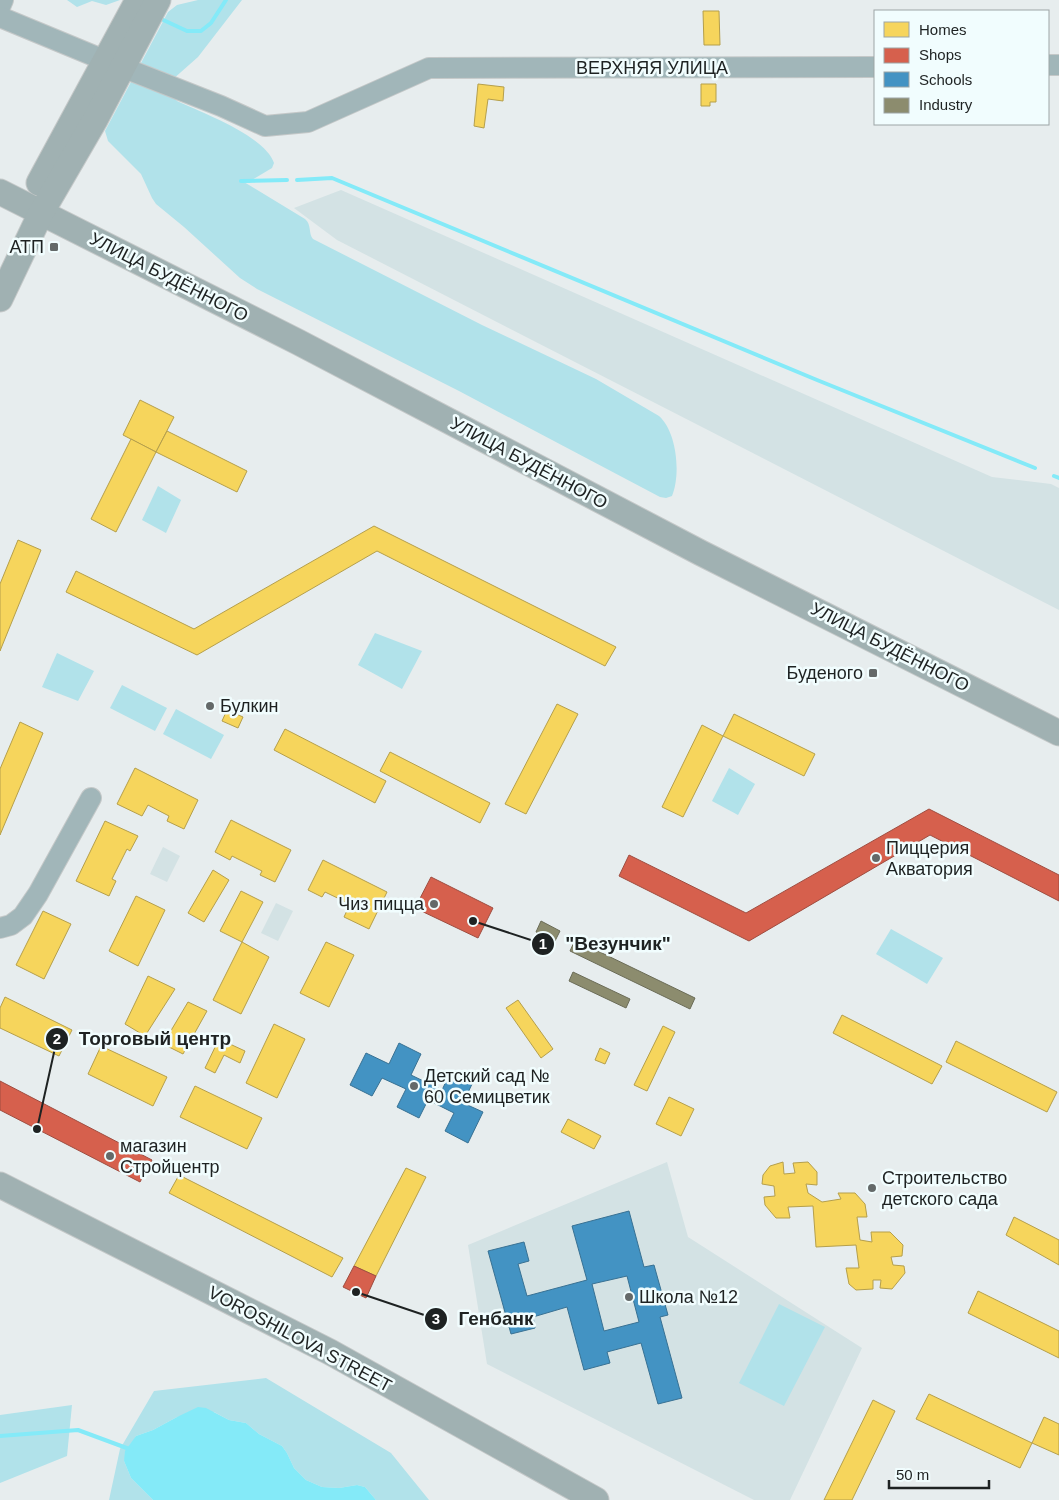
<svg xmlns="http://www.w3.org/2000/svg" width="1059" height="1500" font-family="Arial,sans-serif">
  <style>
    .built { fill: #d3e2e4 }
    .green { fill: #b1e2ea }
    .water { fill: #84eaf8 }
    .homes { fill: #f6d55c; stroke: #b59f4b }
    .shops { fill: #d6604d; stroke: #9f4d40 }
    .schools { fill: #4393c3; stroke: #387193; fill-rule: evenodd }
    .industry { fill: #8c8c6e; stroke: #6b6c57 }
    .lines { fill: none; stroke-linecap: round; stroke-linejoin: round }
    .stream { stroke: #84eaf8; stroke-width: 4 }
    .minor-casing { stroke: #c4c8c8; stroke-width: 22 }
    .major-casing { stroke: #c4c8c8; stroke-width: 27 }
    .minor { stroke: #a1b6b9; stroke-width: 20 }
    .major { stroke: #a0b1b2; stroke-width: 25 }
    .poi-dot { fill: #646969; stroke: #f1fdfe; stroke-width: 2 }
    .labels { text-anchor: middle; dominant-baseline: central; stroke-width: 5; stroke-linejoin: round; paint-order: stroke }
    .street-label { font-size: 18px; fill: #1e2222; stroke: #f1fdfe }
    .poi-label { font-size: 18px; fill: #1e2222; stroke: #f1fdfe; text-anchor: start }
    .leader { fill: none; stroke: #1e2222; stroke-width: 2 }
    .callout-dot { fill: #1e2222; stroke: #f1fdfe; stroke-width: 2 }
    .mark-label { font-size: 15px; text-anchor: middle; font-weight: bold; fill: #fff }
    .callout-label { font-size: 19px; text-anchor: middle; font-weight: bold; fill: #1e2222; stroke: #f1fdfe; stroke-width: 5; stroke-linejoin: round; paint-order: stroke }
  </style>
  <rect width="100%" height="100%" fill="#e7edee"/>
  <!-- built -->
  <g class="built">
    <polygon points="341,190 992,477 1051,484 1059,488 1059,610 337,240 294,208"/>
    <polygon points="163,847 180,856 167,882 150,874"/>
    <polygon points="276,903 293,911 278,941 261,933"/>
    <polygon points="667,1162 688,1237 862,1348 790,1500 754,1500 487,1364 468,1245"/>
  </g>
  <!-- green -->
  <g class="green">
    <polygon points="67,0 120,0 106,5 92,1 77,7"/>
    <path d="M198,0H242L198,57L172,80L174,97L177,101C203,113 265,136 274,163L272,168L252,180L250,183L244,182L305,219C312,225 308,233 313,239L482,325L596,379L659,416C677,432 681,474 672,496L666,498L660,497L459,391L257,289L240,278L184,227L156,204L152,198L141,174L108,141L105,131L168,12L177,5Z"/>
    <polygon points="158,486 181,500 166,533 142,520"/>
    <polygon points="375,633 422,651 402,689 358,665"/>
    <polygon points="57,653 94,671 78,701 42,687"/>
    <polygon points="122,685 167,708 155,731 110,708"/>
    <polygon points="176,709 224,735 211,759 163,734"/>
    <polygon points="729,768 755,784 738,815 712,801"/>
    <polygon points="891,929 943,958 927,984 876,954"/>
    <polygon points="779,1304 825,1327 784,1406 739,1383"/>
    <polygon points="266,1378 391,1453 429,1500 376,1500 365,1487 357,1485 339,1488 322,1487 306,1480 294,1468 287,1453 282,1446 259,1434 246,1423 229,1420 214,1412 177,1417 153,1430 136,1436 124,1461 131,1478 153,1500 109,1500 120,1449 154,1391"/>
    <polygon points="72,1405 67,1456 0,1483 0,1415"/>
  </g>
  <!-- water -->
  <polygon class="water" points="198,1407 206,1408 229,1420 246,1423 259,1434 282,1446 287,1453 294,1468 306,1480 322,1487 339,1488 357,1485 365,1487 376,1500 153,1500 131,1478 124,1461 125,1451 136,1436 153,1430 177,1417"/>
  <!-- homes -->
  <g class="homes">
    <polygon points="703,11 719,11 720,45 704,45"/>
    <polygon points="478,84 504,87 503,101 488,99 484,128 474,126"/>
    <polygon points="701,84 716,84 716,102 710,102 710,106 701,106"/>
    <polygon points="140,400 174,417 156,452 123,435"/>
    <polygon points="167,431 247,471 237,492 156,452"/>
    <polygon points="131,439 156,452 116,532 91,519"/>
    <polygon points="374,526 616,647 605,666 377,551 197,655 66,592 76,571 194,629"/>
    <polygon points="18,540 41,550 0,651 0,584"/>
    <polygon points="557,704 578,714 526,814 505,804"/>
    <polygon points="227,710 243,717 238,728 222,721"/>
    <polygon points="734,714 815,754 804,776 723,736"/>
    <polygon points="20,722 43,733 0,835 0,769"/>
    <polygon points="702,725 723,736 683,817 662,807"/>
    <polygon points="285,729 386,781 375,803 274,750"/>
    <polygon points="390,752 490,803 480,823 380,771"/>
    <polygon points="135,768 198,800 184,829 167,821 169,816 148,805 142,816 117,804"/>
    <polygon points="231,820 291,850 275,882 260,875 262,871 232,856 230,860 215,852"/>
    <polygon points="105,821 138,836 130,851 127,849 112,879 116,881 109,896 76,881"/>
    <polygon points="323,860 387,892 369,929 344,917 350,904 325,892 322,897 308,890"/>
    <polygon points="213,870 229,880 204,922 188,913"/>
    <polygon points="241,891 263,902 242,942 220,931"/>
    <polygon points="136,896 165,910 138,966 109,951"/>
    <polygon points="43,911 71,924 44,979 16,965"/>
    <polygon points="242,942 269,957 241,1014 213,1000"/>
    <polygon points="326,942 354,955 329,1007 300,993"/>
    <polygon points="148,976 175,989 145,1036 125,1024"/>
    <polygon points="5,997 72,1030 59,1056 0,1028 0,1008"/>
    <polygon points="518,1000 553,1049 541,1058 506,1008"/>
    <polygon points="188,1002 207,1011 183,1054 163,1044"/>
    <polygon points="842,1015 942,1066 932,1084 833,1033"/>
    <polygon points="274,1024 305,1039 277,1098 246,1083"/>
    <polygon points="663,1026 675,1032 647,1091 634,1085"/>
    <polygon points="219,1039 245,1051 240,1063 224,1055 215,1073 205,1068"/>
    <polygon points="956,1041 1057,1092 1047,1112 946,1062"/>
    <polygon points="101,1046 167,1077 153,1106 88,1074"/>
    <polygon points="600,1048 610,1053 605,1064 595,1060"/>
    <polygon points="195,1086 262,1118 247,1149 180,1117"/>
    <polygon points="669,1097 694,1109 681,1136 656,1124"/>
    <polygon points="568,1119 601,1136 594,1149 561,1132"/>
    <polygon points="783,1162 784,1174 795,1173 793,1163 808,1162 817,1172 817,1185 806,1184 808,1193 822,1202 841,1199 838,1193 855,1193 865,1204 867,1217 857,1217 860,1240 872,1242 871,1232 890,1232 903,1245 902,1256 891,1257 893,1265 904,1266 905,1273 892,1289 880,1288 881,1280 873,1280 873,1289 856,1290 849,1284 846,1268 859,1268 856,1245 816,1247 813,1206 788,1207 790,1218 776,1218 765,1205 764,1197 775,1196 774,1186 762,1184 763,1175 770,1166"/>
    <polygon points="406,1168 426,1177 376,1276 354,1266"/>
    <polygon points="179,1175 343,1258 332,1277 169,1193"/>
    <polygon points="1014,1217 1059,1240 1059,1265 1006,1235"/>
    <polygon points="978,1291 1059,1331 1059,1358 968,1313"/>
    <polygon points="929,1394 1032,1443 1020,1468 916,1419"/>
    <polygon points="873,1400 895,1411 852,1500 824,1500"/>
    <polygon points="1044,1417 1059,1424 1059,1455 1032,1443"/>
  </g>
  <!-- shops -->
  <g class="shops">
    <polygon points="929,809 1059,875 1059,901 930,835 749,941 619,876 629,855 746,913"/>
    <polygon points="431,877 493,908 478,938 415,908"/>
    <polygon points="0,1081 152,1160 140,1182 0,1110"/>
    <polygon points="354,1266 376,1276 366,1298 343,1287"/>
  </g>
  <!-- schools -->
  <g class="schools">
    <polygon points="399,1043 421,1054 411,1075 442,1090 451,1071 473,1082 463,1103 483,1112 468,1143 445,1131 454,1113 428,1100 419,1118 397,1107 406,1089 382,1078 372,1096 350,1085 366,1053 389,1064"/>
    <path d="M629,1211L644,1267L654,1265L668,1315L660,1317L682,1398L658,1404L641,1343L607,1352L610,1363L584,1370L567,1307L533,1317L535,1328L511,1334L488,1251L524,1242L529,1261L518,1264L527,1296L587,1280L572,1226ZM627,1276L639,1322L604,1331L592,1284Z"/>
  </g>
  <!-- industry -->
  <g class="industry">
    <polygon points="541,921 560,931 555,941 536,932"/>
    <polygon points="575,940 695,998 690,1009 570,951"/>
    <polygon points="573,972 630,999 626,1008 569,981"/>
  </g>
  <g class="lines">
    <!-- stream -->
    <g class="stream">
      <polyline points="159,18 187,31 201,31 211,23 226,0"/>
      <polyline points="297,180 332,178 817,380 1035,468"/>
      <polyline points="241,181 287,180"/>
      <polyline points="1054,476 1059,478"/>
      <polyline points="0,1436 78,1430 132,1450"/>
    </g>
    <defs>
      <g id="minor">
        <polyline points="0,7 3,0"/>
        <polyline points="0,17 104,60 221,106 265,126 308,122 429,68 875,67"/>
        <polyline points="1048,65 1059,65"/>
        <polyline points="0,928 11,925 23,916 38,894 91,798"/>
      </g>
      <g id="major">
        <polyline points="39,183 138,0"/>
        <polyline points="0,192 298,342 701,553 1059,733"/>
        <polyline points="0,299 41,213 95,120 158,0"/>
        <polyline points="0,1185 330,1352 596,1500"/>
      </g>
    </defs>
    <!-- minor casing -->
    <use href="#minor" class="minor-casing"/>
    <!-- major casing -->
    <use href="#major" class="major-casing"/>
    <!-- minor -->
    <use href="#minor" class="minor"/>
    <!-- major -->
    <use href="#major" class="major"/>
  </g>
  <!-- markers -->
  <g class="poi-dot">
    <rect x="49" y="242" width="10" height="10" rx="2.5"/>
    <rect x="868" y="668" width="10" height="10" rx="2.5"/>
    <circle cx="210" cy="706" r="5"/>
    <circle cx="876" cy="858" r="5"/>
    <circle cx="434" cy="904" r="5"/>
    <circle cx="414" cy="1086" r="5"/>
    <circle cx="110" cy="1156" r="5"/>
    <circle cx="872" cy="1188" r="5"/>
    <circle cx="629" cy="1297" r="5"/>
  </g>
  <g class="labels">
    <!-- street labels -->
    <g class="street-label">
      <text x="652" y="68">ВЕРХНЯЯ УЛИЦА</text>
      <text transform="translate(169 277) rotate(27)">УЛИЦА БУДЁННОГО</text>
      <text transform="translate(529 463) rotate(28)">УЛИЦА БУДЁННОГО</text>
      <text transform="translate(890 647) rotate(27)">УЛИЦА БУДЁННОГО</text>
      <text transform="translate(300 1339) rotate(28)">VOROSHILOVA STREET</text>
    </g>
    <!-- poi labels -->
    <g class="poi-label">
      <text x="44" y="247" text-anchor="end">АТП</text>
      <text x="863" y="673" text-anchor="end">Буденого</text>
      <text x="220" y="706">Булкин</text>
      <text x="886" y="848">Пиццерия<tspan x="886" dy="21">Акватория</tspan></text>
      <text x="424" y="904" text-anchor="end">Чиз пицца</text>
      <text x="424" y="1076">Детский сад №<tspan x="424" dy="21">60 Семицветик</tspan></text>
      <text x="120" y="1146">магазин<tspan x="120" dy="21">Стройцентр</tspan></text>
      <text x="882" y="1178">Строительство<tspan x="882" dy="21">детского сада</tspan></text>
      <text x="639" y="1297">Школа №12</text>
    </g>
  </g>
  <!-- callouts -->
  <path class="leader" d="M473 921L543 944M37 1129L57 1039M356 1292L436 1319"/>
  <g class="callout-dot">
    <circle cx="473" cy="921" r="5"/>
    <circle cx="37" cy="1129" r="5"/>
    <circle cx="356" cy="1292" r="5"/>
    <circle cx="543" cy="944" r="12"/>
    <circle cx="57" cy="1039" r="12"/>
    <circle cx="436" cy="1319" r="12"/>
  </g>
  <g class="mark-label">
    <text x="543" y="949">1</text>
    <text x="57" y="1044">2</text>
    <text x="436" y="1324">3</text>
  </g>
  <g class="callout-label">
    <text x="618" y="950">"Везунчик"</text>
    <text x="155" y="1045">Торговый центр</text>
    <text x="496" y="1325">Генбанк</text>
  </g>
  <!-- legend -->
  <rect x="874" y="10" width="175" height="115" fill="#f1fdfe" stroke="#9da5a6"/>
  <rect x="884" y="22" width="25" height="15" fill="#f6d55c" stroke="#9da5a6"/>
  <text x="919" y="35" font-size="15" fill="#1e2222">Homes</text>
  <rect x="884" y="48" width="25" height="15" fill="#d6604d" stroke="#9da5a6"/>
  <text x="919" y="60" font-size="15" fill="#1e2222">Shops</text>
  <rect x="884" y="72" width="25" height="15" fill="#4393c3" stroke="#9da5a6"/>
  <text x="919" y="85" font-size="15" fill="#1e2222">Schools</text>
  <rect x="884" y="98" width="25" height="15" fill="#8c8c6e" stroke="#9da5a6"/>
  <text x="919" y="110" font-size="15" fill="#1e2222">Industry</text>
  <!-- scale -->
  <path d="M889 1480v8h100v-8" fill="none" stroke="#1e2222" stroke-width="2.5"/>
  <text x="896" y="1480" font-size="15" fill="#1e2222" stroke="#f1fdfe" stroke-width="4" paint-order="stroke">50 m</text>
</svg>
